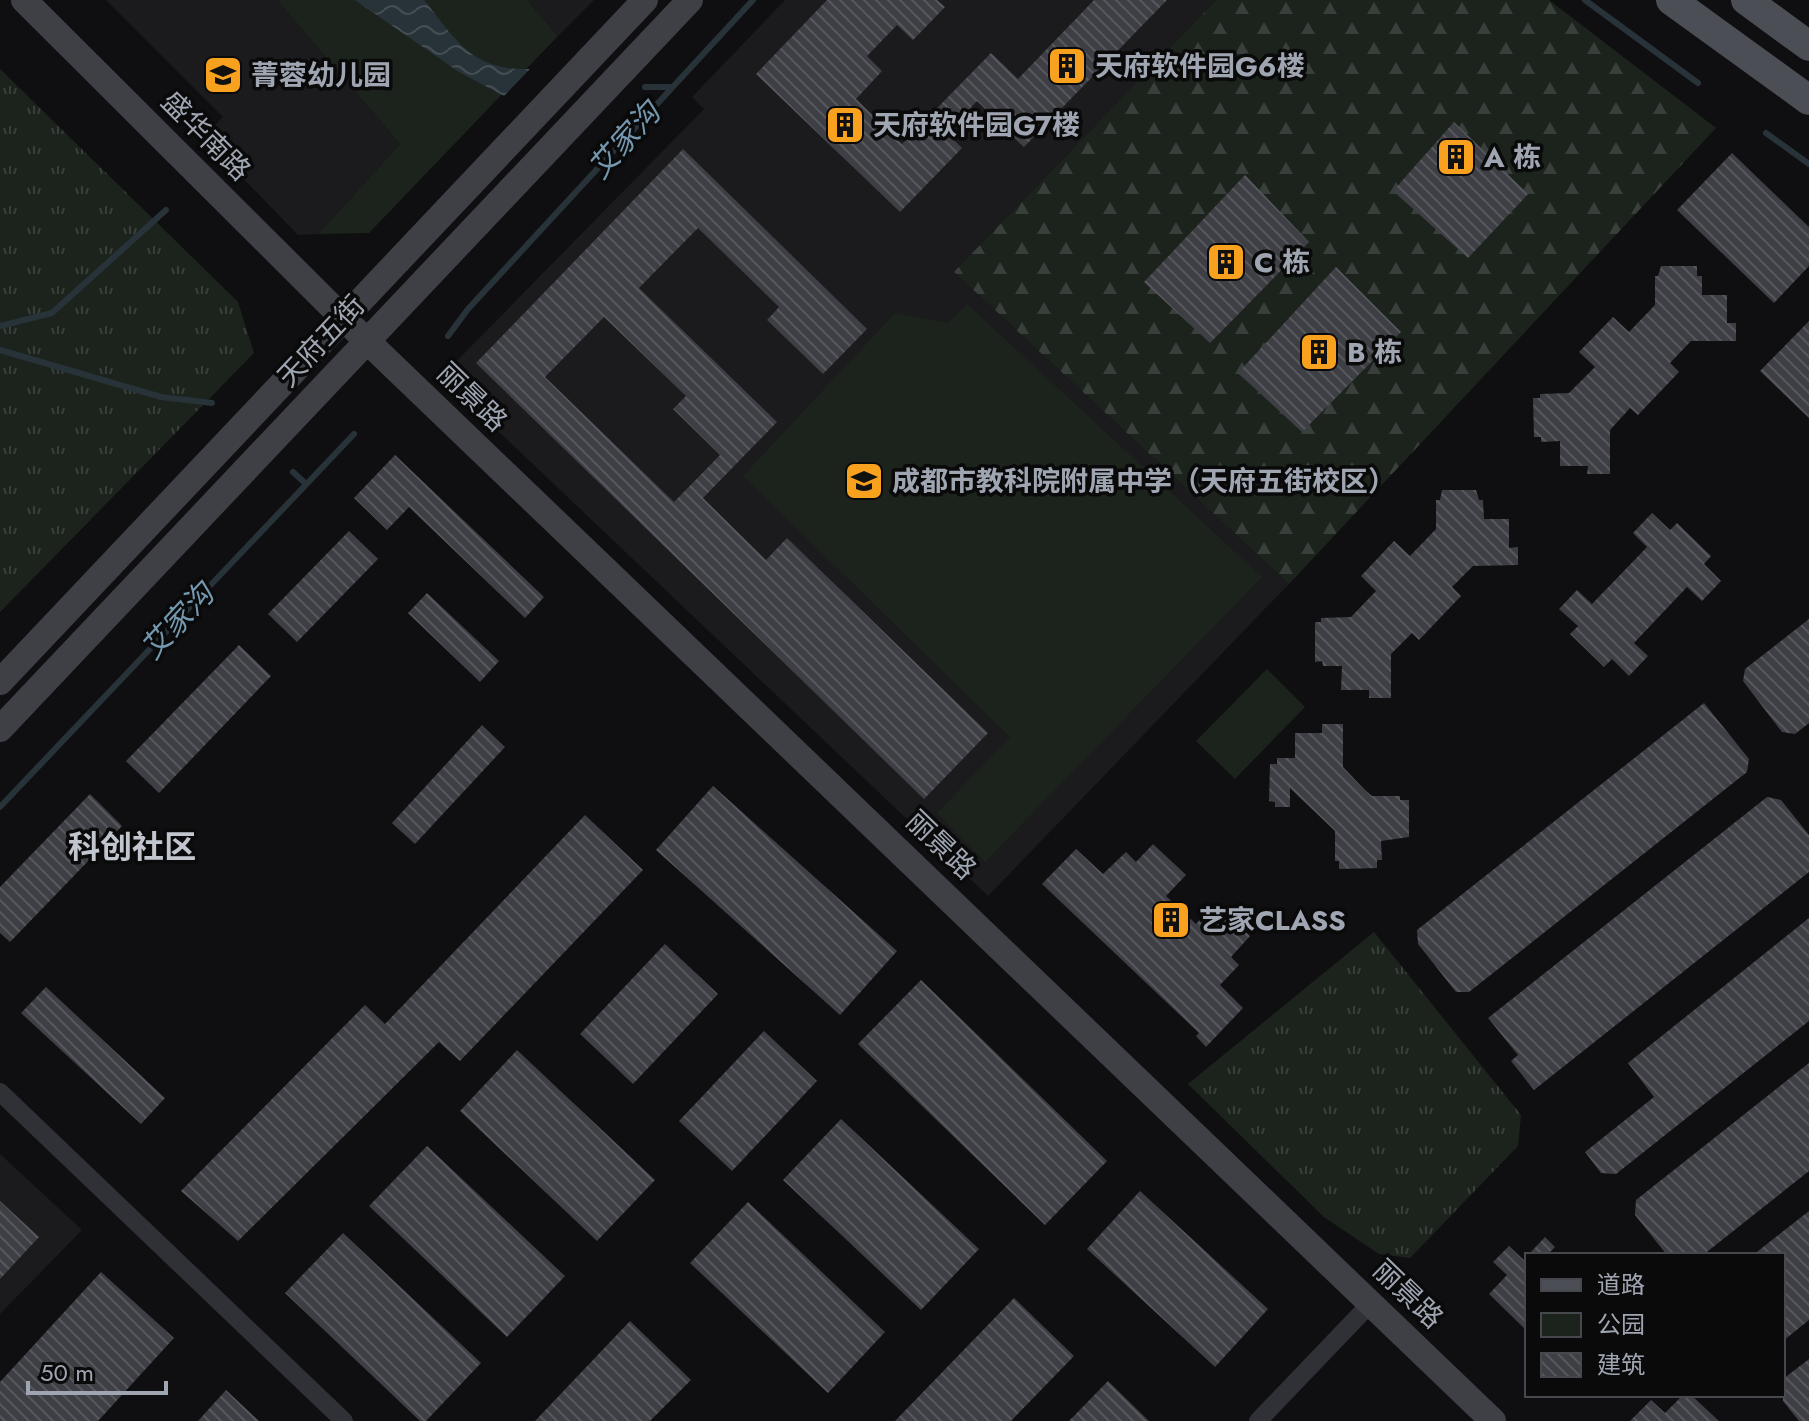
<svg xmlns="http://www.w3.org/2000/svg" width="1809" height="1421" font-family="Jost,'Noto Sans SC',sans-serif">
  <style>
    .built { fill: #1b1b1e }
    .grass { fill: url(#grass-tufts) }
    .forest { fill: url(#forest-firs) }
    .park { fill: #1b231c }
    .water { fill: url(#water-waves) }
    .lines { fill: none; stroke-linecap: round; stroke-linejoin: round }
    .stream { stroke: #283339; stroke-width: 6 }
    .building { fill: url(#building-back-hatch); fill-rule: evenodd }
    .street { stroke: #303136; stroke-width: 18 }
    .secondary { stroke: #3e4046; stroke-width: 26 }
    .primary { stroke: #4c4e55; stroke-width: 30 }
    .labels { text-anchor: middle; dominant-baseline: central; stroke-width: 7; stroke-linejoin: round; paint-order: stroke }
    .poi-label { font-size: 28px; font-weight: bold; fill: #9fa6b2; stroke: #0a0a0b; text-anchor: start }
    .street-label { font-size: 28px; fill: #9fa6b2; stroke: #0a0a0b }
    .water-label { font-size: 30px; font-style: italic; fill: #7498b0; stroke: #0a0a0b }
    .quarter-label { font-size: 32px; font-weight: bold; fill: #c1c5ce; stroke: #0a0a0b }
  </style>
  <defs>
    <pattern id="grass-tufts" width="24" height="20" patternUnits="userSpaceOnUse" patternTransform="scale(2)"><rect width="24" height="20" fill="#1b231c"/><path d="M3 7l-1-3M5 7V3M7 7l1-3M15 17l-1-3M17 17v-4M19 17l1-3" fill="none" stroke="#39403b"/></pattern>
    <pattern id="forest-firs" width="22" height="20" patternUnits="userSpaceOnUse" patternTransform="scale(2)"><rect width="22" height="20" fill="#1b231c"/><path d="M5 1l3.5 6h-7zM16 11l3.5 6h-7z" fill="#39403b"/></pattern>
    <pattern id="water-waves" width="16" height="10" patternUnits="userSpaceOnUse" patternTransform="scale(2)"><rect width="16" height="10" fill="#283339"/><path d="M0 5q4-4 8 0t8 0" fill="none" stroke="#444e53"/></pattern>
    <pattern id="building-back-hatch" width="6" height="6" patternUnits="userSpaceOnUse" patternTransform="scale(2)"><rect width="6" height="6" fill="#3e3f44"/><path d="M-1 5l2 2M0 0l6 6M5-1l2 2" fill="none" stroke="#57585d"/></pattern>
  </defs>
  <rect width="100%" height="100%" fill="#0f0f11"/>
  <!-- built -->
  <g class="built">
    <polygon points="106,0 277,0 400,144 318,234 298,235 203,137 223,117"/>
    <polygon points="527,0 594,0 558,36"/>
    <polygon points="785,0 1216,0 954,272 1289,584 988,896 441,377 704,109 692,97"/>
    <polygon points="0,1154 82,1230 0,1314"/>
  </g>
  <!-- grass -->
  <g class="grass">
    <polygon points="0,69 238,302 254,353 0,612"/>
    <polygon points="1374,932 1521,1115 1518,1146 1410,1258 1379,1254 1324,1217 1188,1084"/>
  </g>
  <!-- forest -->
  <polygon class="forest" points="1216,0 1549,0 1716,128 1289,584 954,272"/>
  <!-- park -->
  <g class="park">
    <polygon points="277,0 527,0 558,36 369,233 318,234 400,144"/>
    <polygon points="967,304 1262,577 985,862 937,813 1010,737 743,476 895,313 948,323"/>
    <polygon points="1267,669 1305,707 1235,779 1196,741"/>
  </g>
  <!-- water -->
  <path class="water" d="M355,0H424C457,41 472,71 530,69L504,96L459,72Z"/>
  <g class="lines">
    <!-- stream -->
    <g class="stream">
      <polyline points="1585,0 1698,83"/>
      <polyline points="645,87 671,87"/>
      <polyline points="1766,133 1809,164"/>
      <polyline points="0,326 52,313 166,210"/>
      <polyline points="448,336 468,309 753,0"/>
      <polyline points="0,350 161,397 212,403"/>
      <polyline points="293,472 305,483"/>
      <polyline points="0,807 354,434"/>
    </g>
  </g>
  <!-- building -->
  <g class="building">
    <polygon points="827,0 937,0 945,7 913,40 897,25 867,56 882,71 856,99 902,144 991,53 1018,79 1094,0 1167,0 1024,147 977,101 947,133 962,148 900,212 756,74"/>
    <polygon points="1454,122 1528,194 1468,258 1393,191"/>
    <path d="M683,149L867,329L823,374L767,320L779,307L698,228L639,288L777,422L703,498L766,560L787,538L988,733L924,799L476,363ZM604,317L686,396L673,409L720,455L674,502L545,377Z"/>
    <polygon points="1732,153 1809,227 1809,266 1774,303 1677,210"/>
    <polygon points="1245,175 1309,242 1210,343 1144,282"/>
    <polygon points="1661,266 1697,266 1697,276 1702,276 1702,295 1727,295 1727,323 1736,323 1736,341 1691,341 1670,363 1679,372 1638,415 1630,408 1610,430 1610,474 1587,474 1588,466 1560,466 1560,441 1541,442 1541,437 1534,437 1533,398 1540,398 1540,394 1569,393 1595,367 1579,352 1613,317 1629,332 1655,305 1655,276 1658,276"/>
    <polygon points="1336,267 1401,332 1302,432 1238,373"/>
    <polygon points="1809,321 1809,418 1760,371"/>
    <polygon points="395,455 544,597 525,618 409,507 387,530 354,498"/>
    <polygon points="1442,490 1476,490 1479,500 1483,500 1484,519 1509,519 1509,548 1518,547 1518,565 1473,566 1452,587 1461,596 1419,640 1412,633 1391,654 1391,698 1369,698 1369,690 1341,690 1342,666 1323,666 1322,661 1315,662 1315,622 1321,622 1321,618 1351,617 1376,591 1361,576 1394,541 1410,556 1436,529 1436,500 1440,500"/>
    <polygon points="1652,513 1670,530 1677,523 1711,556 1704,564 1721,581 1702,601 1687,587 1634,643 1648,656 1629,676 1612,659 1604,667 1570,634 1578,626 1559,609 1577,590 1592,604 1647,547 1633,533"/>
    <polygon points="349,531 378,559 297,642 268,614"/>
    <polygon points="427,593 499,661 480,682 408,613"/>
    <polygon points="1809,619 1809,723 1795,734 1782,732 1743,681 1745,669"/>
    <polygon points="239,645 271,676 159,793 126,761"/>
    <polygon points="1704,703 1749,759 1747,772 1469,992 1456,992 1418,944 1417,930"/>
    <polygon points="1322,724 1343,724 1343,767 1365,790 1372,796 1400,796 1400,800 1409,800 1409,837 1381,841 1382,860 1377,860 1377,868 1339,869 1339,861 1335,861 1335,831 1290,788 1290,807 1275,807 1275,802 1269,801 1270,764 1277,764 1277,758 1295,758 1295,733 1322,733"/>
    <polygon points="482,725 505,747 415,844 392,823"/>
    <polygon points="713,786 897,951 840,1015 656,850"/>
    <polygon points="90,794 122,826 10,942 0,933 0,887"/>
    <polygon points="1767,797 1781,800 1809,835 1809,872 1534,1090 1511,1061 1518,1055 1488,1018"/>
    <polygon points="585,815 643,870 460,1061 439,1042 238,1241 181,1191 365,1005 385,1024"/>
    <polygon points="1153,844 1186,875 1166,896 1196,924 1215,903 1250,936 1231,957 1239,965 1220,985 1243,1008 1206,1047 1196,1036 1199,1033 1042,884 1076,849 1103,874 1126,852 1136,862"/>
    <polygon points="1809,918 1809,1021 1616,1174 1601,1173 1585,1152 1654,1097 1628,1063"/>
    <polygon points="665,944 718,994 633,1084 580,1034"/>
    <polygon points="921,980 1107,1161 1045,1225 858,1044"/>
    <polygon points="46,987 165,1098 141,1124 21,1013"/>
    <polygon points="764,1031 817,1081 732,1171 679,1121"/>
    <polygon points="517,1050 655,1180 597,1241 460,1111"/>
    <polygon points="1809,1063 1809,1171 1703,1255 1667,1255 1635,1215 1636,1200"/>
    <polygon points="841,1119 979,1249 921,1310 783,1180"/>
    <polygon points="427,1146 565,1276 507,1337 369,1206"/>
    <polygon points="1140,1191 1268,1309 1215,1367 1087,1249"/>
    <polygon points="0,1201 39,1237 0,1279"/>
    <polygon points="748,1202 885,1332 828,1393 690,1263"/>
    <polygon points="1809,1211 1809,1320 1783,1341 1783,1255 1753,1255"/>
    <polygon points="343,1233 481,1363 426,1421 420,1421 285,1293"/>
    <polygon points="1545,1237 1555,1247 1547,1255 1528,1255"/>
    <polygon points="1509,1246 1527,1263 1527,1331 1489,1294 1507,1275 1493,1262"/>
    <polygon points="101,1272 174,1338 98,1421 0,1421 0,1382"/>
    <polygon points="1014,1298 1074,1356 1011,1421 895,1421"/>
    <polygon points="630,1321 691,1380 650,1421 535,1421"/>
    <polygon points="1809,1359 1809,1421 1799,1421 1783,1401 1783,1379"/>
    <polygon points="1108,1381 1149,1421 1069,1421"/>
    <polygon points="226,1390 259,1421 198,1421"/>
    <polygon points="1683,1395 1691,1395 1719,1421 1630,1421 1651,1400 1665,1413"/>
  </g>
  <g class="lines">
    <!-- street -->
    <g class="street">
      <polyline points="0,1092 344,1421"/>
      <polyline points="1258,1421 1371,1303"/>
    </g>
    <!-- secondary -->
    <g class="secondary">
      <polyline points="24,0 342,317 1493,1421"/>
      <polyline points="0,682 645,0"/>
      <polyline points="0,729 690,0"/>
    </g>
    <!-- primary -->
    <g class="primary">
      <polyline points="1671,0 1809,100"/>
      <polyline points="1746,0 1809,46"/>
    </g>
  </g>
  <!-- icons -->
  <defs>
    <symbol id="building-square" viewBox="-11 -11 22 22"><rect x="-9" y="-9" width="18" height="18" rx="4" fill="#f8a11f" stroke="#0a0a0b"/><path d="M-4-6H4V6H1V3H-1V6H-4ZM-2.5-4.3h1.7v1.8h-1.7ZM.8-4.3h1.7v1.8H.8ZM-2.5-1h1.7V.8h-1.7ZM.8-1h1.7V.8H.8Z" fill="#111"/></symbol>
    <symbol id="school-square" viewBox="-11 -11 22 22"><rect x="-9" y="-9" width="18" height="18" rx="4" fill="#f8a11f" stroke="#0a0a0b"/><path d="M0-5L7-2L0 1L-7-2ZM-4 1L0 2.5L4 1V4Q0 6-4 4Z" fill="#111"/></symbol>
  </defs>
  <g fill-rule="evenodd">
    <use href="#building-square" x="1045" y="44" width="44" height="44"/>
    <use href="#school-square" x="201" y="53" width="44" height="44"/>
    <use href="#building-square" x="823" y="103" width="44" height="44"/>
    <use href="#building-square" x="1434" y="135" width="44" height="44"/>
    <use href="#building-square" x="1204" y="240" width="44" height="44"/>
    <use href="#building-square" x="1297" y="330" width="44" height="44"/>
    <use href="#school-square" x="842" y="459" width="44" height="44"/>
    <use href="#building-square" x="1149" y="898" width="44" height="44"/>
  </g>
  <g class="labels">
    <!-- poi labels -->
    <g class="poi-label">
      <text x="1095" y="66">天府软件园G6楼</text>
      <text x="251" y="75">菁蓉幼儿园</text>
      <text x="873" y="125">天府软件园G7楼</text>
      <text x="1484" y="157">A 栋</text>
      <text x="1254" y="262">C 栋</text>
      <text x="1347" y="352">B 栋</text>
      <text x="892" y="481">成都市教科院附属中学（天府五街校区）</text>
      <text x="1199" y="920">艺家CLASS</text>
    </g>
    <!-- street labels -->
    <g class="street-label">
      <text transform="translate(206 136) rotate(45)">盛华南路</text>
      <text transform="translate(321 341) rotate(-47)">天府五街</text>
      <text transform="translate(472 397) rotate(44)">丽景路</text>
      <text transform="translate(941 845) rotate(44)">丽景路</text>
      <text transform="translate(1408 1294) rotate(44)">丽景路</text>
    </g>
    <!-- water labels -->
    <g class="water-label">
      <text transform="translate(624 140) rotate(-48)">艾家沟</text>
      <text transform="translate(177 621) rotate(-47)">艾家沟</text>
    </g>
    <!-- quarter labels -->
    <g class="quarter-label">
      <text x="132" y="847">科创社区</text>
    </g>
  </g>
  <!-- legend -->
  <rect x="1525" y="1253" width="260" height="144" fill="#0a0a0b" stroke="#46484e" stroke-width="2"/>
  <rect x="1541" y="1279" width="40" height="12" fill="#4c4e55" stroke="#46484e" stroke-width="2"/>
  <text x="1597" y="1293" font-size="24" fill="#9fa6b2">道路</text>
  <rect x="1541" y="1313" width="40" height="24" fill="#1b231c" stroke="#46484e" stroke-width="2"/>
  <text x="1597" y="1333" font-size="24" fill="#9fa6b2">公园</text>
  <rect x="1541" y="1353" width="40" height="24" fill="url(#building-back-hatch)" stroke="#46484e" stroke-width="2"/>
  <text x="1597" y="1373" font-size="24" fill="#9fa6b2">建筑</text>
  <!-- scale -->
  <path d="M28 1381v12h138v-12" fill="none" stroke="#9fa6b2" stroke-width="4"/>
  <text x="40" y="1381" font-size="24" fill="#9fa6b2" stroke="#0a0a0b" stroke-width="6" paint-order="stroke">50 m</text>
</svg>
